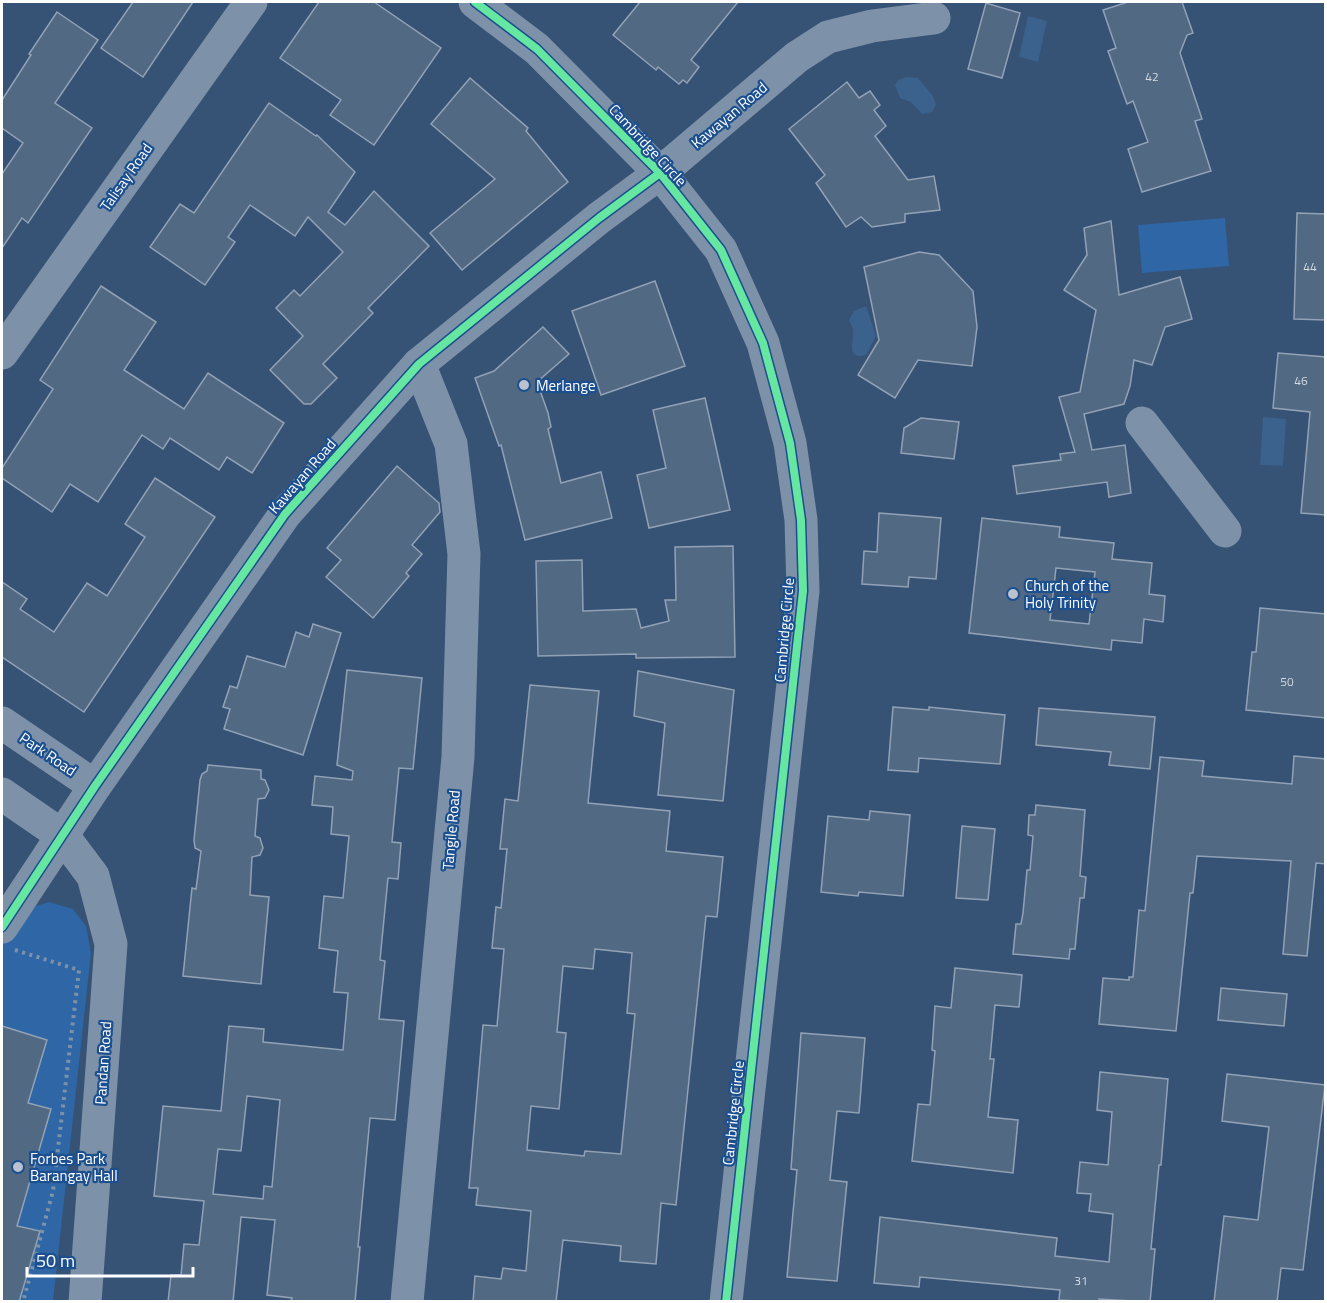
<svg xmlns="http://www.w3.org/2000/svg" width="1327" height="1303" font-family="'Titillium Web',sans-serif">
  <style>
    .green { fill: #2f66a5 }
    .water { fill: #3b618d }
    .building { fill: #526984; stroke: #92a2b6; stroke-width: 1.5; fill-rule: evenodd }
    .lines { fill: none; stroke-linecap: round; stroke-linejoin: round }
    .path { stroke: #7d92a8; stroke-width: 4; stroke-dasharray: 3 4.5; stroke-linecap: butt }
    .minor { stroke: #7d92a8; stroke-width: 33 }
    .cycleway-casing { stroke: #1b4f8f; stroke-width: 11 }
    .cycleway { stroke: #66e7a1; stroke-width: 8 }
    .poi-dot { fill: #b9c2ce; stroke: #1b4f8f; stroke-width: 2 }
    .labels { text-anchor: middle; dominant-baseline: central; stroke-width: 4.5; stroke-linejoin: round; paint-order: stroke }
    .number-label { font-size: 12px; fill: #d4dae0 }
    .street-label { font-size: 15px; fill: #fff; stroke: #1b4f8f }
    .poi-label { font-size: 15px; fill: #fff; stroke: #1b4f8f; text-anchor: start }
  </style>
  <rect width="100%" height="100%" fill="#365274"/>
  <!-- green -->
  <g class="green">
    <polygon points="1225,218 1229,266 1142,273 1138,225"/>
    <polygon points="49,902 73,909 86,926 91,953 53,1301 2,1301 2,934 26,909"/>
  </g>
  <!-- water -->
  <g class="water">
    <polygon points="1028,16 1047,21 1038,62 1019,57"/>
    <polygon points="906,77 918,78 933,96 936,105 932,112 922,114 911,102 900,98 895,85 898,80"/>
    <path d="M866,306L876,336L866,355C844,361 855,338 853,329C852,326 850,323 849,320L854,311Z"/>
    <polygon points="1263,417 1286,419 1283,466 1260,465"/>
  </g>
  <!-- building -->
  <g class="building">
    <polygon points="133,2 193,2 143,77 101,48"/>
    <polygon points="319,2 374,2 441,48 374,145 330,115 341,100 280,58"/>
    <polygon points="640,2 738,2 691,60 699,67 687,83 683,80 679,84 658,67 656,70 613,35"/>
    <polygon points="1128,2 1182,2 1193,33 1187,35 1180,53 1202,119 1195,121 1211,171 1142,192 1128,149 1148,142 1133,101 1127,104 1108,51 1116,48 1103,10"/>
    <polygon points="986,3 1020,13 1002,78 968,69"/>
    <polygon points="57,12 98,40 55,103 92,128 28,223 22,218 2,248 2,174 23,143 2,128 2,100 31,55 29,54"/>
    <polygon points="470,78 528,128 526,131 568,182 462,270 430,233 495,179 431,124"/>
    <polygon points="847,82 859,98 870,91 880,105 874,110 886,126 875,136 908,180 934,176 940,210 905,214 905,222 872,227 861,217 846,227 816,183 825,175 789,129"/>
    <polygon points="269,103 316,136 317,135 355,172 328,212 345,225 374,191 429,246 368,308 373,313 323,364 337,378 311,404 304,404 270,370 303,336 276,308 294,290 300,296 343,252 308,217 295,236 250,205 228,237 235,242 205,285 150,247 180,204 194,213"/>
    <polygon points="1297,213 1326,214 1326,320 1294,319"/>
    <polygon points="1111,221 1119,295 1180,277 1192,319 1165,327 1152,365 1134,360 1130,386 1124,404 1084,414 1092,450 1125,445 1131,493 1109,497 1107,482 1017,494 1013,466 1061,460 1060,454 1075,452 1059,397 1080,392 1096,310 1064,290 1087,255 1084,228"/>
    <polygon points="919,252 939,255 973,291 977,327 972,366 918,360 895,398 858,375 879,340 864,267"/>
    <polygon points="655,281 685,366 601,395 572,311"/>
    <polygon points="101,286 156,322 124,370 184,409 208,373 284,423 252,473 227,457 219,470 170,438 163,449 142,435 98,502 70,484 52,512 2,478 2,468 53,389 40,380"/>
    <polygon points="543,327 569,354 537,382 548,413 551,427 548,429 561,483 601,472 612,518 525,540 501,445 499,446 475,378 494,371"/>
    <polygon points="1278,353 1326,357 1326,515 1301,513 1310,412 1273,408"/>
    <polygon points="705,398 730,510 649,528 637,475 666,468 653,410"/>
    <polygon points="921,418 959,422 954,459 901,453 904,428"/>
    <polygon points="397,466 439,503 440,512 412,545 422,554 406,573 409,576 373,618 326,577 341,560 327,548"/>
    <polygon points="155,478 215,517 84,712 2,657 2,582 27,599 20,609 54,632 87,583 107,596 145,537 125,524"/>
    <polygon points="879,513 941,518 936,579 909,577 908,587 862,584 864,551 877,552"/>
    <path d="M982,518L1060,527L1059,537L1114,543L1112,559L1152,563L1149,594L1165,596L1163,622L1144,619L1142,643L1112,640L1111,650L969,633ZM1056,568L1095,572L1089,624L1050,620Z"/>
    <polygon points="733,546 735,657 636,658 636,654 538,656 536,561 582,560 583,611 636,609 641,628 669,621 665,600 676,600 675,547"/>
    <polygon points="1260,608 1326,614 1326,718 1246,710 1252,652 1256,652"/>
    <polygon points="313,624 341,633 303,755 224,729 230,709 223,707 230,686 237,688 247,656 285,667 296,632 309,637"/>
    <path d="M347,670L422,678L413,769L399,768L392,842L401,843L398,879L388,878L380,960L385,961L379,1019L404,1021L395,1120L370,1118L358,1247H360L355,1302H291L292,1298L267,1295L275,1220L241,1217L233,1302H168L171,1275H181L184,1244L199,1245L204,1201L154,1196L163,1106L221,1111L229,1026L264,1029L263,1042L343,1050L348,993L334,992L338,951L319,948L324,896L343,898L349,836L331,834L333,807L312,805L315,776L352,780L353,771L337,765ZM247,1096L280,1100L272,1187L264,1186L263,1199L213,1194L218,1149L241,1151Z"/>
    <polygon points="638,671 734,690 723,801 658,795 665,723 634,716"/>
    <path d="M530,685L599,691L588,803L670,811L666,851L723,857L717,917L706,916L676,1205L661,1203L656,1264L620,1261L621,1246L563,1240L556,1302H473L475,1276L501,1279L503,1268L526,1271L531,1211L476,1205L478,1188H469L483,1025L497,1026L504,949L492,948L496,907L501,908L507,849H500L505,799L518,801ZM595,949L632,953L627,1013L635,1014L621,1154L585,1151L584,1156L527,1150L531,1106L559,1109L566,1033L557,1032L563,966L593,969Z"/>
    <polygon points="893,707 929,710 929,707 1005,715 1000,764 919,758 918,772 888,770"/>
    <polygon points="1039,708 1155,717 1150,769 1109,765 1111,752 1036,745"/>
    <polygon points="1294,756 1326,759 1326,864 1316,863 1307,956 1283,954 1291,861 1197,856 1193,893 1190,893 1176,1031 1099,1024 1103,978 1129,980 1129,977 1133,977 1139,910 1145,911 1160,757 1204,761 1202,776 1292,784"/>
    <polygon points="208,765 261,770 261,779 265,780 269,790 265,798 258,799 255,836 260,838 263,848 260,855 252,857 250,895 269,897 261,984 183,976 192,888 196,889 201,851 195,848 194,840 200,780 202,774 207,771"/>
    <polygon points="1036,805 1085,810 1080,876 1086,877 1084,898 1080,898 1075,949 1070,949 1069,959 1013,954 1016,924 1021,924 1023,913 1027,870 1030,870 1033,836 1028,835 1029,815 1035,815"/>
    <polygon points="870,811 910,815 903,896 859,892 858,896 821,892 828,816 869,820"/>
    <polygon points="962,826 995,829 988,900 956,898"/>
    <polygon points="955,968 1022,975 1019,1007 995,1005 990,1059 994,1059 988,1117 1018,1120 1013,1173 912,1161 918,1104 930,1105 935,1051 932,1050 935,1006 951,1008"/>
    <polygon points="1221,988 1287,994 1284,1026 1218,1020"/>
    <polygon points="2,1026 47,1040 28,1103 51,1109 17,1226 40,1231 19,1302 2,1302"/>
    <polygon points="801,1033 865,1038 859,1113 837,1111 830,1180 847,1182 837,1281 787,1277 797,1170 791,1169"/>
    <polygon points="1100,1072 1168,1079 1161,1165 1159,1165 1151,1249 1155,1249 1150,1302 1099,1299 1099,1302 1059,1300 1060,1290 920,1277 919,1287 874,1283 880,1217 1057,1238 1055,1256 1109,1262 1113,1214 1089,1211 1091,1194 1077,1193 1080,1162 1108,1165 1112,1112 1097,1110"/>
    <polygon points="1227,1074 1325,1085 1303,1270 1281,1268 1277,1302 1214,1302 1224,1216 1258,1220 1269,1127 1222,1121"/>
  </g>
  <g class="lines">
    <!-- path -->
    <polyline class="path" points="15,950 79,970 53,1191 23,1302"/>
    <!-- minor -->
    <g class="minor">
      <polyline points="475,2 537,49 660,173 721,250 763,343 790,443 801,520 803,591 726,1302"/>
      <polyline points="2,353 251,2"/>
      <polyline points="1142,423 1225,531"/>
      <polyline points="2,723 95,786"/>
      <polyline points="2,794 63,836 93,876 111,944 85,1302"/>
      <polyline points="2,927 95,786 285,514 419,364 599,218 660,173 797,57 828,37 872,26 934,18"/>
      <polyline points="407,1302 458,757 464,554 451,444 419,364"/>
    </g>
    <defs>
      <g id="cycleway">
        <polyline points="475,2 537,49 660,173 721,250 763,343 790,443 801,520 803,591 726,1302"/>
        <polyline points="2,927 95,786 285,514 419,364 599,218 660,173"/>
      </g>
    </defs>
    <!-- cycleway casing -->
    <use href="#cycleway" class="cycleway-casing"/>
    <!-- cycleway -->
    <use href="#cycleway" class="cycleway"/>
  </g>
  <!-- markers -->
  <g class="poi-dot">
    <circle cx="524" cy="385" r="6"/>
    <circle cx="1013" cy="594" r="6"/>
    <circle cx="18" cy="1167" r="6"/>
  </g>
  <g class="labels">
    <!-- number labels -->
    <g class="number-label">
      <text x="1152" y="76">42</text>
      <text x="1310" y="266">44</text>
      <text x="1301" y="380">46</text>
      <text x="1287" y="681">50</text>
      <text x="1081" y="1280">31</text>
    </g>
    <!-- street labels -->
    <g class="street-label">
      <text transform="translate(729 115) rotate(-40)">Kawayan Road</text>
      <text transform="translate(648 145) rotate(47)">Cambridge Circle</text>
      <text transform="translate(126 177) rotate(-55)">Talisay Road</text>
      <text transform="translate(302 476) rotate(-49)">Kawayan Road</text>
      <text transform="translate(784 630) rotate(-85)">Cambridge Circle</text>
      <text transform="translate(48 754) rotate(34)">Park Road</text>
      <text transform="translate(451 830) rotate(-85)">Tangile Road</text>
      <text transform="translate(103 1063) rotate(-86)">Pandan Road</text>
      <text transform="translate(733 1113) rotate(-84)">Cambridge Circle</text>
    </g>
    <!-- poi labels -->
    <g class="poi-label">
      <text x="536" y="385">Merlange</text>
      <text x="1025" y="585">Church of the<tspan x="1025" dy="17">Holy Trinity</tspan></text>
      <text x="30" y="1158">Forbes Park<tspan x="30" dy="17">Barangay Hall</tspan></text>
    </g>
  </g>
  <!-- border -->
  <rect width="1327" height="1303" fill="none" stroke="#ffffff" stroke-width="6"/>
  <!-- scale -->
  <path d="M27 1267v9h166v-9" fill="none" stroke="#ffffff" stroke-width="3"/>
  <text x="36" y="1267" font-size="18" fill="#ffffff" stroke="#1b4f8f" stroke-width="4.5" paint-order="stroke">50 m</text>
</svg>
